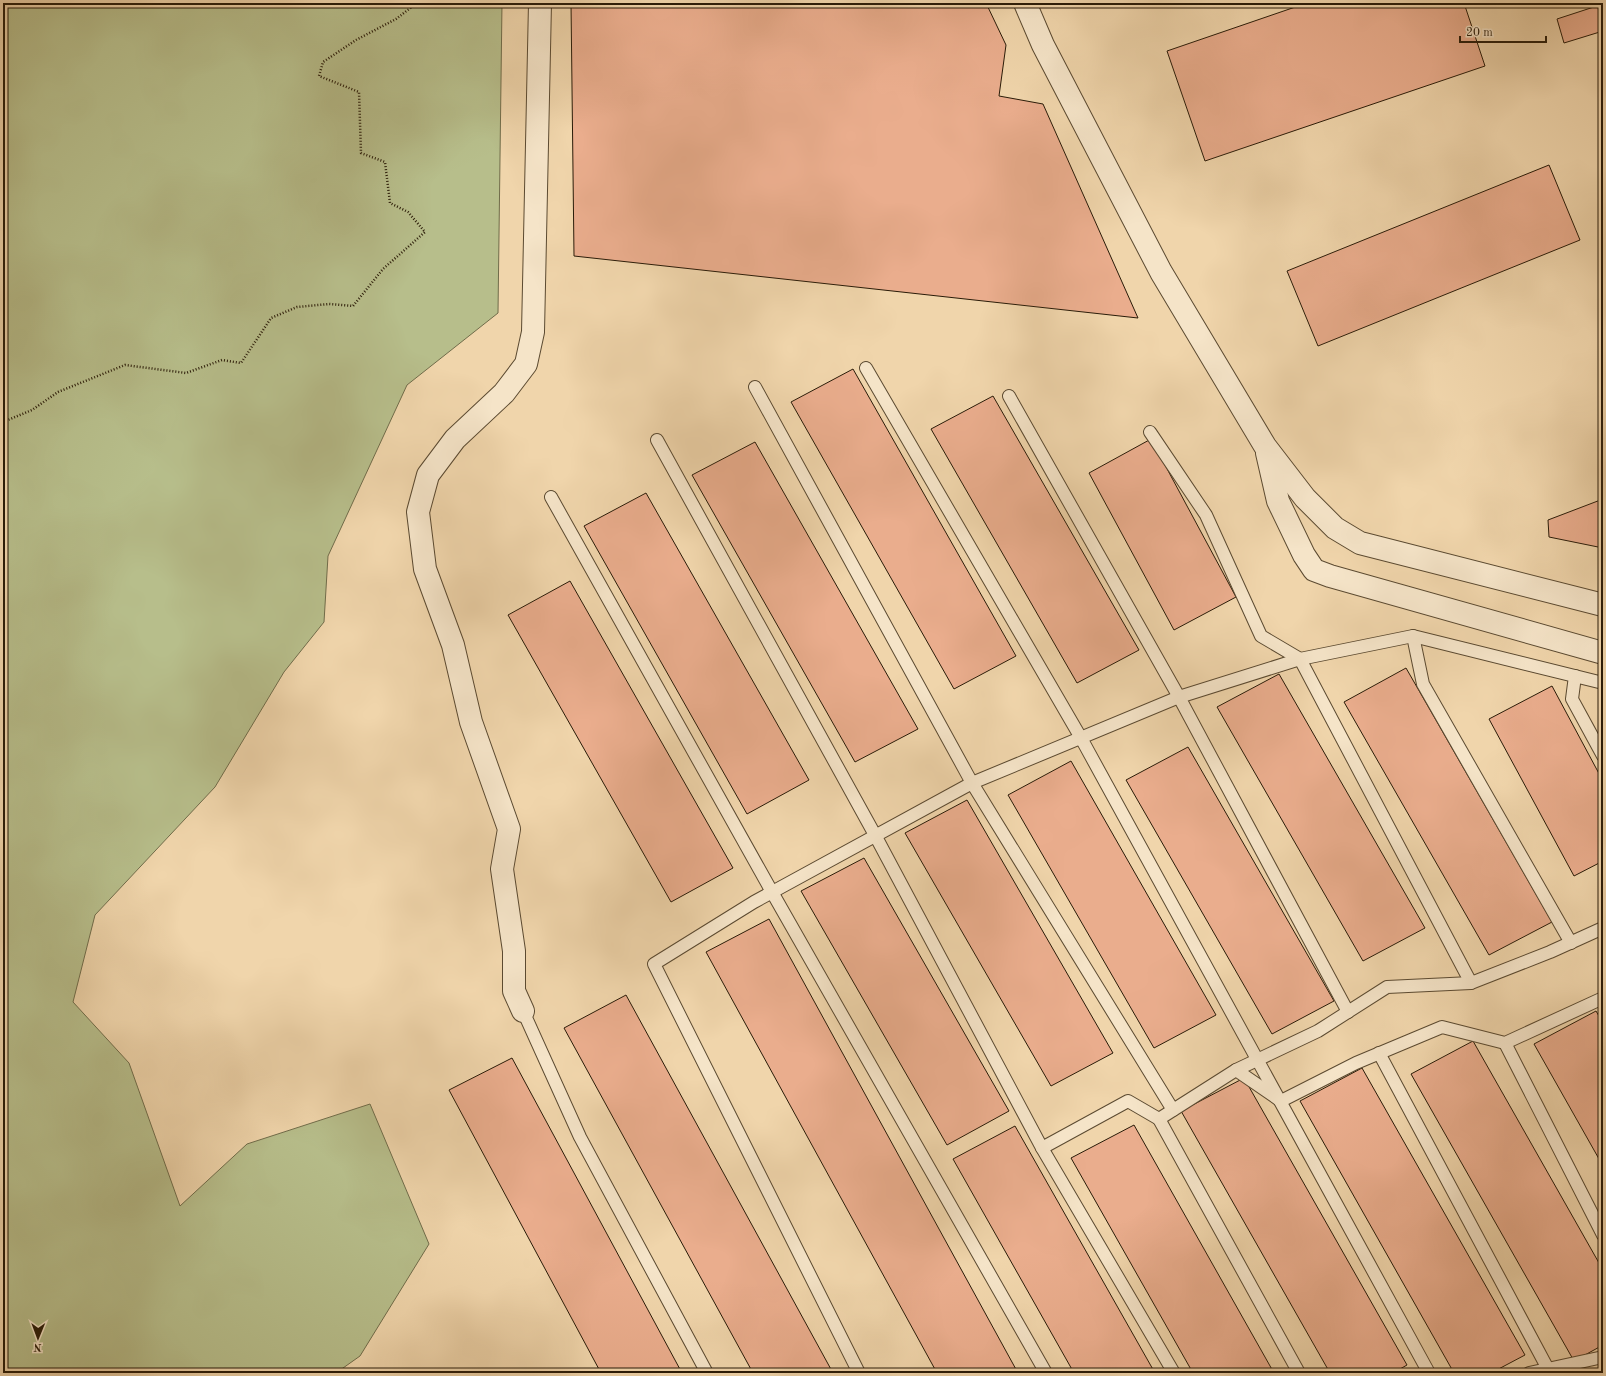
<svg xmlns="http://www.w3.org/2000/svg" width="1606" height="1376" font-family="'Old Standard TT',serif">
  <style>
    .green { fill: #b7be8b; stroke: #706c4a }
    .building { fill: #eaad8d; stroke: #291b08 }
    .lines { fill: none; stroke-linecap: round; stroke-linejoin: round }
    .lane-casing { stroke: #5b4a31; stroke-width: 14 }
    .street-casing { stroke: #5b4a31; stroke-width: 24 }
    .path { stroke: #291b08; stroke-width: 2.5; stroke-dasharray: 1 2; stroke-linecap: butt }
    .lane { stroke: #f5e4c8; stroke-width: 12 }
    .street { stroke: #f5e4c8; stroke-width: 22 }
  </style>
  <rect width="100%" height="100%" fill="#f0d5ab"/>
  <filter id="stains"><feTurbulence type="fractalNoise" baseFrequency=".005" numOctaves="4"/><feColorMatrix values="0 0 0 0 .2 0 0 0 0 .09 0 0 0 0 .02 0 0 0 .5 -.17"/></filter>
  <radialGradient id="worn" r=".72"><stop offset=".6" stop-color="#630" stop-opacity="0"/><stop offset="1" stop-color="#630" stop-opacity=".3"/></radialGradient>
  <!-- green -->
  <polygon class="green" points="3,3 502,3 498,313 407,385 328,556 324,622 284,672 215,787 95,915 73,1002 129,1063 180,1206 247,1144 370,1104 429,1244 360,1356 336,1373 3,1373"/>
  <!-- building -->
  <g class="building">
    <polygon points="571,3 986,3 1006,45 999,96 1043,104 1138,318 574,256"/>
    <polygon points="1307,3 1464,3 1485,66 1205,161 1167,51"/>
    <polygon points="1603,4 1603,31 1564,43 1557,19"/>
    <polygon points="1549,165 1580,240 1318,346 1287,271"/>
    <polygon points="853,369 1016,656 954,689 791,402"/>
    <polygon points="993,396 1139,650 1077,683 931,429"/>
    <polygon points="1151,439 1236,597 1174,630 1089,473"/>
    <polygon points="755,442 918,729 855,762 692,475"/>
    <polygon points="646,493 809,780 747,814 584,526"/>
    <polygon points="1603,499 1603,548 1549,537 1548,520"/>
    <polygon points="570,581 733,868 671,902 508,615"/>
    <polygon points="1406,668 1552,922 1489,955 1344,702"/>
    <polygon points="1279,674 1425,928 1363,961 1217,707"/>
    <polygon points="1552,686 1603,781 1603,861 1574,876 1489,719"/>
    <polygon points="1188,747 1334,1001 1272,1034 1126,780"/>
    <polygon points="1071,761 1216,1015 1154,1048 1008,795"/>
    <polygon points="967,800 1113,1053 1051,1086 905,833"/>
    <polygon points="864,858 1009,1111 947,1145 801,891"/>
    <polygon points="769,919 1018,1373 937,1373 706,952"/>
    <polygon points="626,995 833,1373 753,1373 564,1028"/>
    <polygon points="1596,1011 1603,1023 1603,1166 1534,1044"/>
    <polygon points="1473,1041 1603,1270 1603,1345 1574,1361 1411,1074"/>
    <polygon points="512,1058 682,1373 601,1373 449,1090"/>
    <polygon points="1362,1068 1525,1355 1491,1373 1454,1373 1300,1101"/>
    <polygon points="1244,1078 1407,1365 1393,1373 1330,1373 1181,1111"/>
    <polygon points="1134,1125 1274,1373 1193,1373 1071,1158"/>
    <polygon points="1015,1126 1155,1373 1074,1373 953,1159"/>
  </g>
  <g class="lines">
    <defs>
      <g id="lane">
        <polyline points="866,368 1081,738 1429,1373"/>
        <polyline points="755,387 972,783 1173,1110"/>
        <polyline points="1009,396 1179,697 1348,1012"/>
        <polyline points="1150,432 1206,515 1261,636 1300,659 1471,983"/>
        <polyline points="657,440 875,835 1042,1148 1174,1373"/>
        <polyline points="551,497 772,892 1046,1373"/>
        <polyline points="1413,636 1423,684 1571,943"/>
        <polyline points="1575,676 1572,699 1603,756"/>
        <polyline points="523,1011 580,1137 707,1373"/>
        <polyline points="1505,1043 1603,1235"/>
        <polyline points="1379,1053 1548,1369"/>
        <polyline points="1236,1070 1318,1031 1387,987 1471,983 1550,952 1603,928"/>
        <polyline points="1159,1119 1299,1373"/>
        <polyline points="1042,1148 1128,1101 1159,1119 1236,1070 1281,1101 1356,1063 1442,1027 1505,1043 1603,998"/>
        <polyline points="859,1373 654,964 754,902 972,783 1179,697 1300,659 1413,636 1603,683"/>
        <polyline points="1529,1373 1603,1357"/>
      </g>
      <g id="street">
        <polyline points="1025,3 1043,45 1161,272 1265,446 1305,498 1335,528 1360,543 1603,605"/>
        <polyline points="1267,453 1278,501 1304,555 1314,570 1330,576 1603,653"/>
        <polyline points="523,1011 514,991 514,951 502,869 509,829 471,722 453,645 425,569 418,512 428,475 455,439 504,393 526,364 533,332 540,3"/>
      </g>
    </defs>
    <!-- lane casing -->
    <use href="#lane" class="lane-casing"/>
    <!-- street casing -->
    <use href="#street" class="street-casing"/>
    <!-- path -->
    <polyline class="path" points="3,422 32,410 58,392 125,365 186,373 222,360 241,363 271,318 297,307 329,304 353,306 383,269 425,232 408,212 390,203 385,162 361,153 359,92 319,76 323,62 356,40 396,19 417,3"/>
    <!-- lane -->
    <use href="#lane" class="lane"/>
    <!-- street -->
    <use href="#street" class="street"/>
  </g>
  <!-- margin -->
  <rect width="1606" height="1376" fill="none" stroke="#f0d5ab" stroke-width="16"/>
  <rect x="4" y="4" width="1598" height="1368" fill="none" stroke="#291b08" stroke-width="2"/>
  <rect x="8" y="8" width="1590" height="1360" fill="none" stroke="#291b08"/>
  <!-- north arrow -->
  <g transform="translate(38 1338) rotate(181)" stroke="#f5e4c8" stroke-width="3" paint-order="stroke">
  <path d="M0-3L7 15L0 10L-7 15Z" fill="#291b08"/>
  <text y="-6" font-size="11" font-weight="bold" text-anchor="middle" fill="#291b08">N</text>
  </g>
  <!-- scale -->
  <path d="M1460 36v6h86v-6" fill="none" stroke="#291b08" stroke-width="2"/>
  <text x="1466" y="36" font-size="12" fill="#291b08" stroke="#f5e4c8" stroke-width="3" paint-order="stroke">20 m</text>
  <rect width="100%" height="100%" filter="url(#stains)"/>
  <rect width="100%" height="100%" fill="url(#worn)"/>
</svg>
